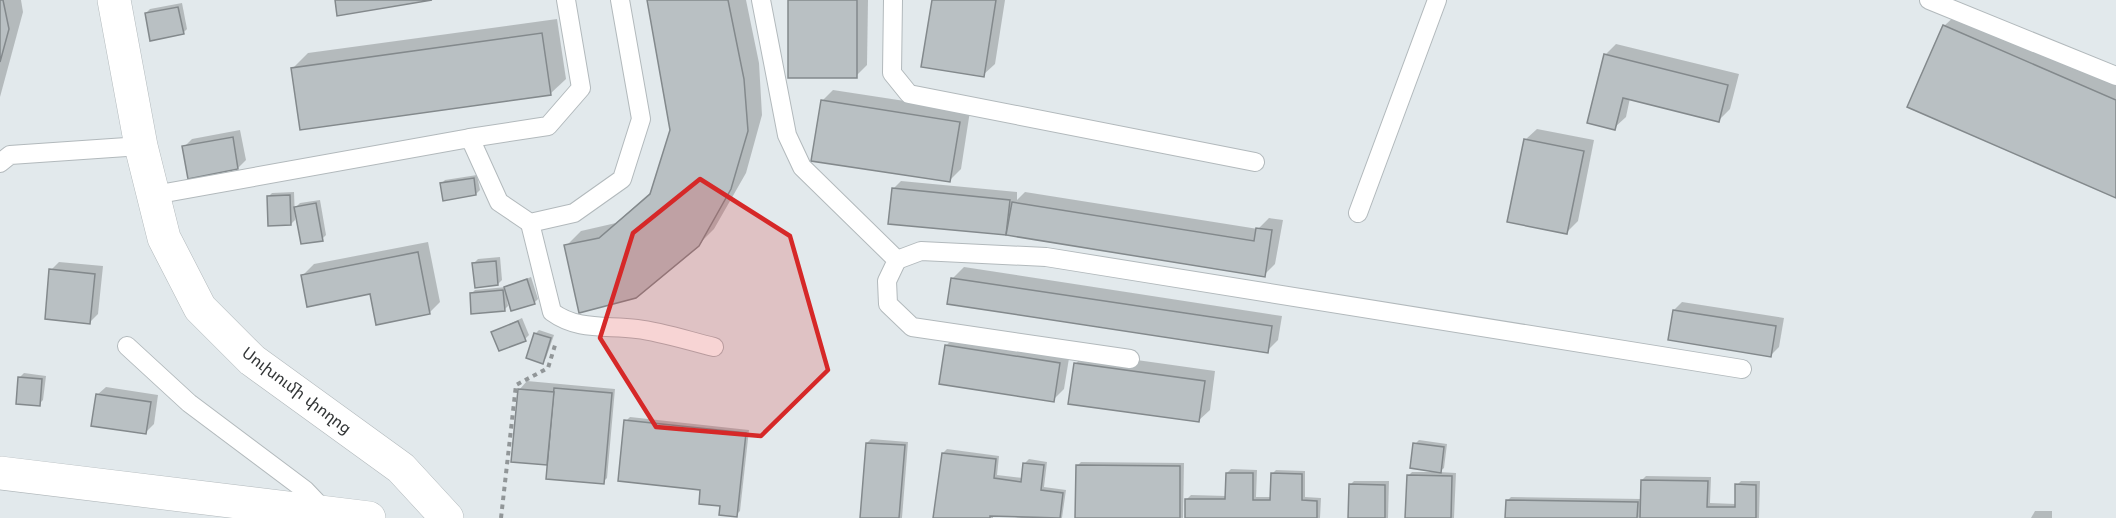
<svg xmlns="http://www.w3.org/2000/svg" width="2116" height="518" font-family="'Libre Baskerville','Noto Sans Armenian',serif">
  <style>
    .shadow { fill: #0003 }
    .building { fill: #b9c0c3; stroke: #83898c; stroke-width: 1.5 }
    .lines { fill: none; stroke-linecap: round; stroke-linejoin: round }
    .service-casing { stroke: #b2b9bc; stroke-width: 20 }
    .minor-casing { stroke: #b2b9bc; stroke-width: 34 }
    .path { stroke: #919698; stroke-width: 4; stroke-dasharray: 4.5 4.5; stroke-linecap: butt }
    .service { stroke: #fff; stroke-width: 18 }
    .minor { stroke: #fff; stroke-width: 33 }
    .marked { fill: #d62828; fill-opacity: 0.2; stroke: #d62828; stroke-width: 4.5; stroke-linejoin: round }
    .labels { text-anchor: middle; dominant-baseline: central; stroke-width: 4.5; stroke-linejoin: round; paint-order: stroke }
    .street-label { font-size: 16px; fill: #333637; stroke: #fff }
  </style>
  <rect width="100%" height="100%" fill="#e2e9ec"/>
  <!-- shadow -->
  <g class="shadow">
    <polygon points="0,0 21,0 23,12 0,97"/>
    <polygon points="648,0 746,0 759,63 762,115 746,173 714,229 698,245 566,246 581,231 616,223 652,191 672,130"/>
    <polygon points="790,0 868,0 867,65 856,76"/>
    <polygon points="934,0 1005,0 995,64 983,75"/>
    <polygon points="182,3 187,29 183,33 146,13 150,9"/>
    <polygon points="1958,13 2116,82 2116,196 1944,26"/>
    <polygon points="557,19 566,79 550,94 293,68 308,53"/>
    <polygon points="1616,44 1739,74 1730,109 1719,120 1630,98 1626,117 1614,128 1605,55"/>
    <polygon points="833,90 970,111 961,169 950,180 822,101"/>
    <polygon points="1537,129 1594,140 1578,221 1567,232 1525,140"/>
    <polygon points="240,130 246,160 238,168 184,147 192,139"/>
    <polygon points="477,175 480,190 476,194 441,184 445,180"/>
    <polygon points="901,181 1017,192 1017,200 1025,192 1258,229 1269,218 1283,220 1275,264 1264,275 1008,234 890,223 893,189"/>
    <polygon points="294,192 295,220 291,224 268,197 272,193"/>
    <polygon points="320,200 326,235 322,239 295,208 300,203"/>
    <polygon points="428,242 440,302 429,313 371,292 303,275 314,264"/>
    <polygon points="500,257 502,280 498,284 474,263 478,259"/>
    <polygon points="59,262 103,266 98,314 90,322 51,270"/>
    <polygon points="964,267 1282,316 1278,340 1267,351 953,278"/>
    <polygon points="531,277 538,299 534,303 507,299 508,306 504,310 471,294 475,290 506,287"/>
    <polygon points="1682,302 1784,318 1779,347 1771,355 1674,310"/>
    <polygon points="522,318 529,335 525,339 493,332"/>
    <polygon points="539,330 554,335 546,358 542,362 535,334"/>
    <polygon points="957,334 1070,352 1064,389 1053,400 946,346"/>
    <polygon points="1087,353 1215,371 1210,410 1198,421 1075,364"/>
    <polygon points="24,373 46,376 43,400 39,404 20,377"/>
    <polygon points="527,381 615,389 607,478 603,482 550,460 546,463 519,390"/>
    <polygon points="106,387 158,395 154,424 146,432 97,395"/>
    <polygon points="630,417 749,430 740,511 736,515 702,488 626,421"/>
    <polygon points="871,439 908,442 902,518 862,518 867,443"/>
    <polygon points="1419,440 1447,444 1444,468 1439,472 1456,473 1454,518 1407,518 1408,476 1412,472 1431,472 1415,444"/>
    <polygon points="947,449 999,456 997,475 1023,478 1025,463 1029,459 1047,462 1044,487 1066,490 1062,518 1022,518 993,514 993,518 941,518 943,453"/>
    <polygon points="1081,462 1184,463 1183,518 1077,518 1077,466"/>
    <polygon points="1231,469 1257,470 1256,497 1272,497 1272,474 1276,470 1305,471 1305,497 1321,498 1320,518 1186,518 1187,499 1191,495 1227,496 1227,473"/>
    <polygon points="1646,476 1711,477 1710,503 1736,504 1737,485 1741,481 1760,481 1759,518 1507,518 1507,501 1511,497 1642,499 1642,480"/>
    <polygon points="1354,481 1389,481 1388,518 1350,518 1350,485"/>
    <polygon points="2035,511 2052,511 2052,518 2031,518"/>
  </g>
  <!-- building -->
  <g class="building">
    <polygon points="0,0 3,0 9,29 0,62"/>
    <polygon points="335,0 432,0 337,16"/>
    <polygon points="647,0 728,0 744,79 748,131 731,189 699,246 636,298 579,313 564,245 599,238 650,194 670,130"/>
    <rect x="788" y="0" width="69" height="78"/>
    <polygon points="932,0 996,0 984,77 921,67"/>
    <polygon points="178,7 184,34 150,41 145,13"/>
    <polygon points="1943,25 2116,100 2116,198 1907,107"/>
    <polygon points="542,33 551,95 300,130 291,68"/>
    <polygon points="1604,54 1728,85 1719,122 1623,98 1615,130 1587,123"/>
    <polygon points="821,100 960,122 950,182 811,161"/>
    <polygon points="233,137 238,169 188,179 182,146"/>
    <polygon points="1524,139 1584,151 1567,234 1507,222"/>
    <polygon points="474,178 476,195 443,201 440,183"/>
    <polygon points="892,188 1010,200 1006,235 888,224"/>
    <polygon points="290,195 291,225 268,226 267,196"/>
    <polygon points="1012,202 1254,241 1256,228 1272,230 1265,277 1006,235"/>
    <polygon points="316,203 323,241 301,244 294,207"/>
    <polygon points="418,252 430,314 376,325 370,294 307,307 301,275"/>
    <polygon points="496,261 498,285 475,288 472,263"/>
    <polygon points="49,269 95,274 90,324 45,319"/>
    <polygon points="951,278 1272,326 1268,353 947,304"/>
    <polygon points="527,279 535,304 511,311 504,287"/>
    <polygon points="503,290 505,311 471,314 470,293"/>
    <polygon points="1673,310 1776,326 1771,357 1668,340"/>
    <polygon points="518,321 526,341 499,351 491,332"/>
    <polygon points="534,333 551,338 543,364 526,358"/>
    <polygon points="945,345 1060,363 1054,402 939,384"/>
    <polygon points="1074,363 1205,381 1199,422 1068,404"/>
    <polygon points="18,377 42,379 40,406 16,404"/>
    <polygon points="554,388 612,393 604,484 546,479"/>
    <polygon points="518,389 554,392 547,465 511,462"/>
    <polygon points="96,394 151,402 146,434 91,426"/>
    <polygon points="624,420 746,433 737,517 719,515 720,506 699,504 700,490 618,481"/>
    <polygon points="866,443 905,445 899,518 860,518"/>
    <polygon points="1413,443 1444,447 1441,473 1410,468"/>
    <polygon points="942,453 996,459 994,478 1021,482 1023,463 1044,465 1041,490 1063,493 1060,518 990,516 990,518 933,518"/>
    <polygon points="1076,465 1180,466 1180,518 1075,518"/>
    <polygon points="1226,473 1253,473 1253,500 1270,500 1271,473 1302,474 1302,500 1317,501 1317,518 1185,518 1185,499 1225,499"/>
    <polygon points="1407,475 1452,476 1451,518 1405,518"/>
    <polygon points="1641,480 1708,481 1707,507 1735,507 1735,484 1756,485 1756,518 1640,518"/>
    <polygon points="1349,484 1385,485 1385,518 1348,518"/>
    <polygon points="1506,500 1638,502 1637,518 1505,518"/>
  </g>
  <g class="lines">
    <defs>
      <g id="service">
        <polyline points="761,0 787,135 802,167 897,260 887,281 888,304 912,327 1130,359"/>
        <polyline points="893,0 892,73 909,94 1255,162"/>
        <polyline points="1929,0 2116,76"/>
        <polyline points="470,138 548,126 581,88 566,0"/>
        <polyline points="0,163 10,155 141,146"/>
        <polyline points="154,195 470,138 499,202 530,223 574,213 622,179 641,119 620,0"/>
        <polyline points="1358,213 1437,0"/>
        <path d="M530,223L552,312C578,331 606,325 637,329C662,332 689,341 714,347"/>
        <polyline points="897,260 921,251 1046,257 1742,369"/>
        <polyline points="127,346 189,403 305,490 326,512"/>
      </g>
      <g id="minor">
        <polyline points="114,0 141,146 164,238 200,308 252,360 401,468 447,518"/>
        <polyline points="0,473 369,518"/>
      </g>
    </defs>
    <!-- service casing -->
    <use href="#service" class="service-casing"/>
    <!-- minor casing -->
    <use href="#minor" class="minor-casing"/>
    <!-- path -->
    <polyline class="path" points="501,518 516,385 548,368 556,342"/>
    <!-- service -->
    <use href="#service" class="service"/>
    <!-- minor -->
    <use href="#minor" class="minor"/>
  </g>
  <!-- marked area -->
  <path class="marked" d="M700,179L790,236L828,370L761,436L656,427L600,338L633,233Z"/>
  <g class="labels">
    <!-- street labels -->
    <g class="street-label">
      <text transform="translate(297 390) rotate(37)">Սուխումի փողոց</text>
    </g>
  </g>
</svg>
